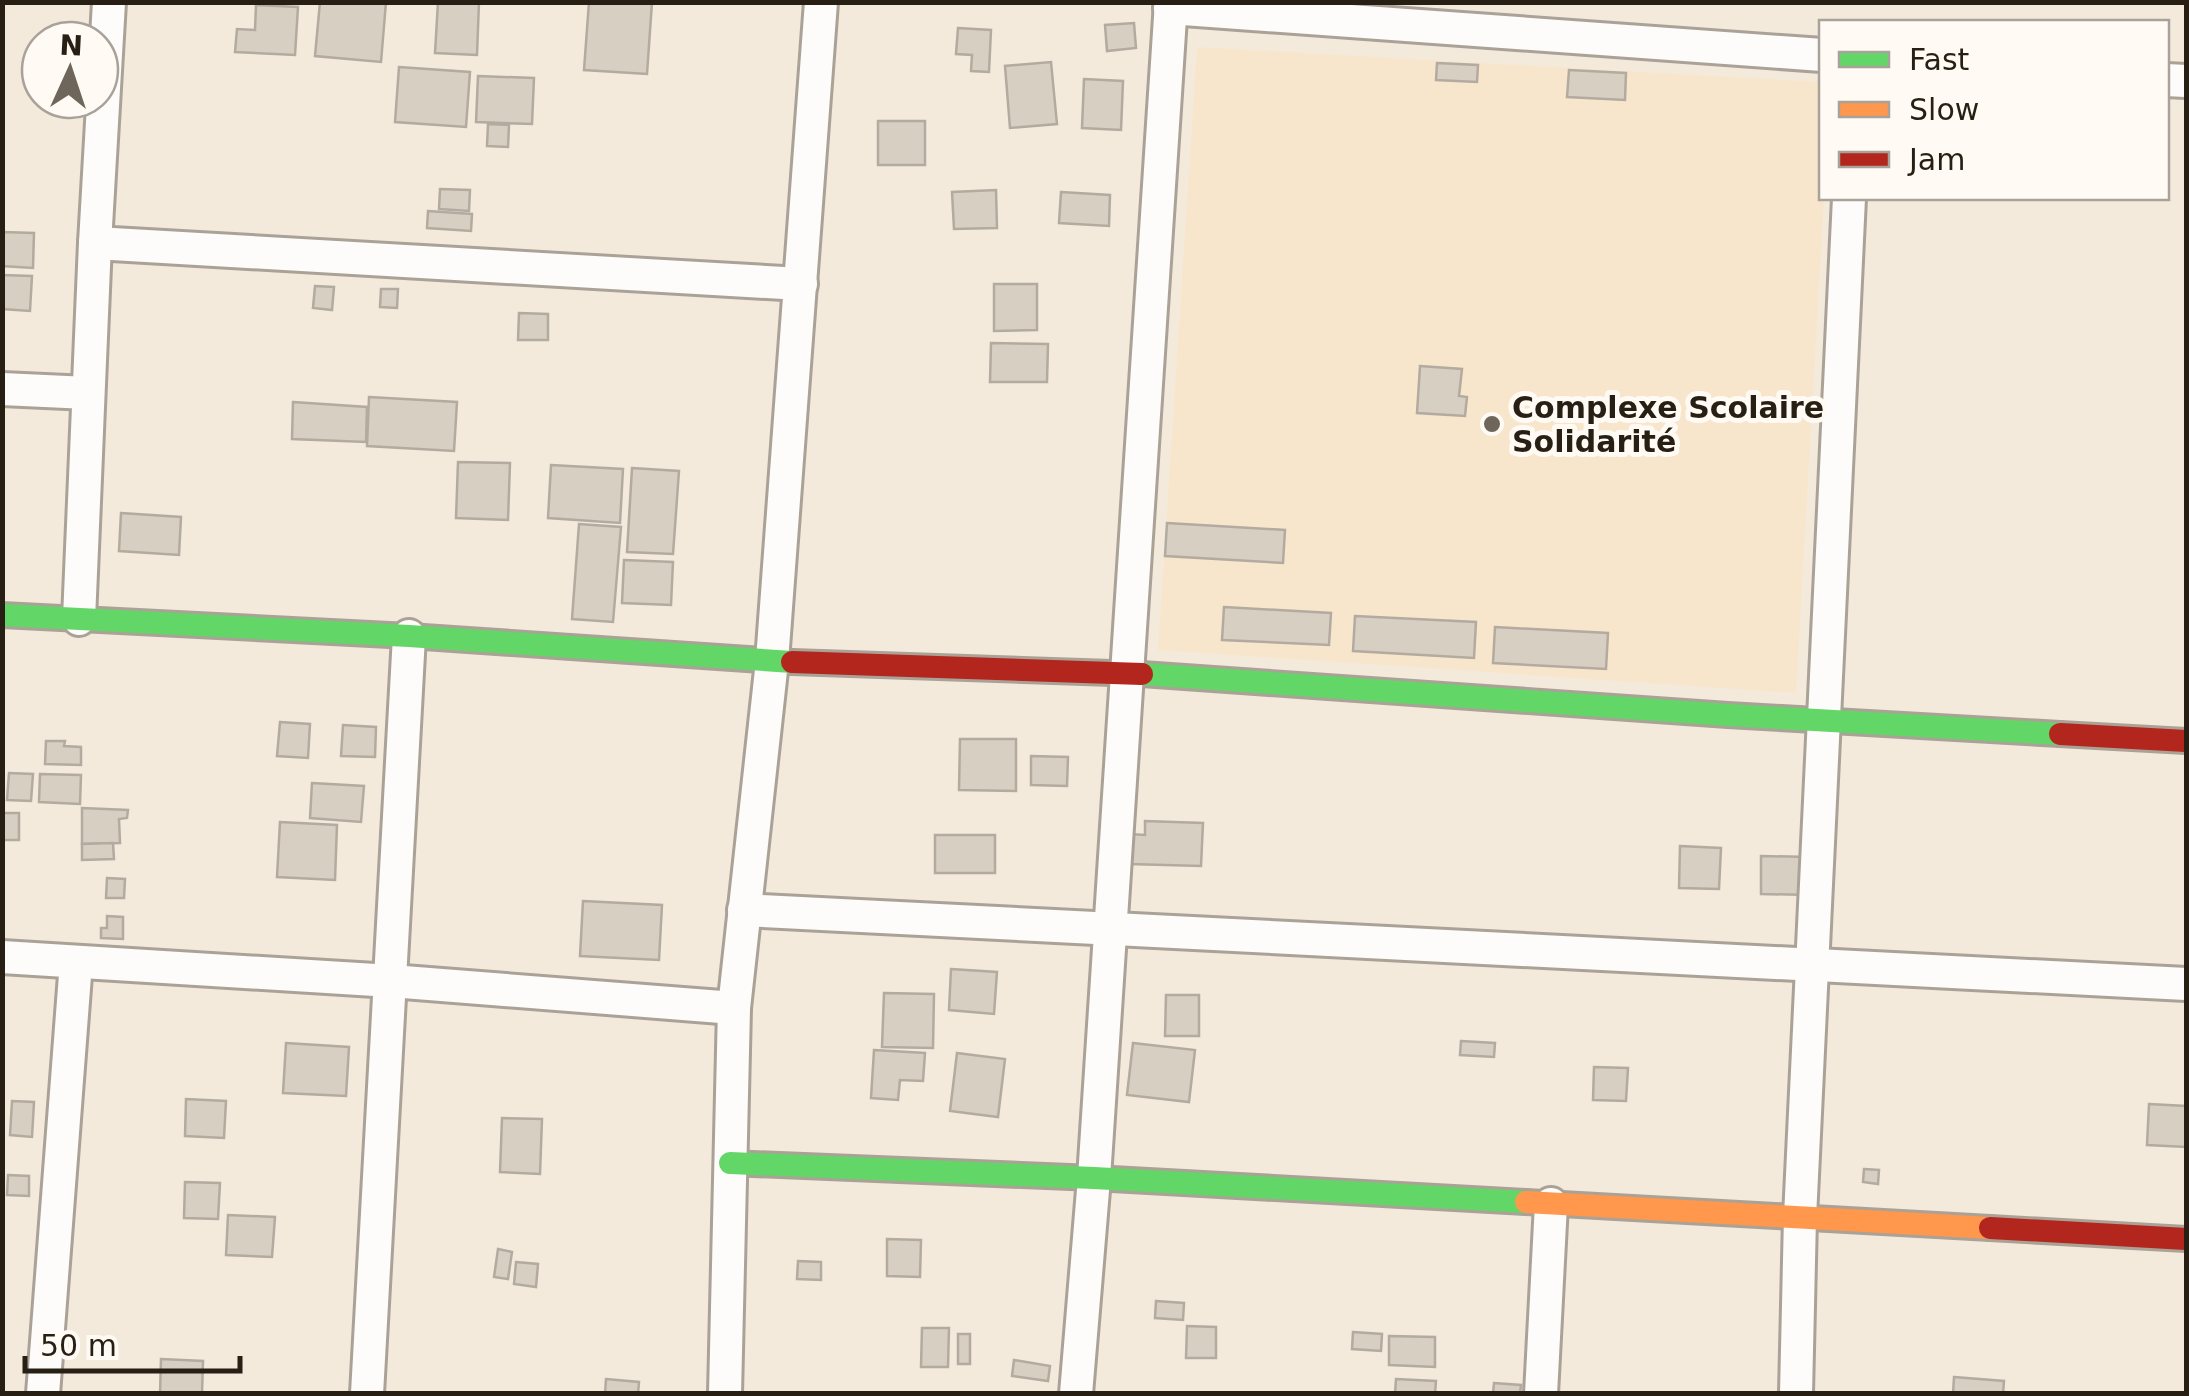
<svg xmlns="http://www.w3.org/2000/svg" width="2189" height="1396" font-family="'DejaVu Sans',sans-serif">
  <style>
    .built { fill: #f8e6cc }
    .building { fill: #d8cfc3; stroke: #b3aba0; stroke-width: 2.5 }
    .lines { fill: none; stroke-linecap: round; stroke-linejoin: round }
    .street-casing { stroke: #aaa297; stroke-width: 38 }
    .fast-casing { stroke: #aaa297; stroke-width: 28 }
    .slow-casing { stroke: #aaa297; stroke-width: 28 }
    .jam-casing { stroke: #aaa297; stroke-width: 28 }
    .street { stroke: #fdfcfa; stroke-width: 32 }
    .fast { stroke: #63d668; stroke-width: 22 }
    .slow { stroke: #ff974d; stroke-width: 22 }
    .jam { stroke: #b3261e; stroke-width: 22 }
    .poi-dot { fill: #6e665a; stroke: #fffaf4; stroke-width: 4 }
    .labels { text-anchor: middle; dominant-baseline: central; stroke-width: 10; stroke-linejoin: round; paint-order: stroke }
    .poi-label { font-size: 30px; font-weight: bold; fill: #271f14; stroke: #fffaf4; text-anchor: start }
  </style>
  <rect width="100%" height="100%" fill="#f3eadc"/>
  <!-- built -->
  <polygon class="built" points="1197,47 1821,82 1822,198 1824,198 1796,693 1158,650"/>
  <!-- building -->
  <g class="building">
    <polygon points="320,2 386,2 381,62 315,56"/>
    <polygon points="438,2 479,2 477,55 435,53"/>
    <polygon points="589,2 652,2 647,74 584,70"/>
    <polygon points="256,5 298,7 295,55 235,52 237,29 255,30"/>
    <polygon points="1134,23 1136,48 1107,51 1105,25"/>
    <polygon points="958,28 991,30 989,72 971,71 972,55 956,54"/>
    <polygon points="1051,62 1057,124 1010,128 1005,66"/>
    <polygon points="1437,63 1478,65 1477,82 1436,80"/>
    <polygon points="399,67 470,72 466,127 395,122"/>
    <polygon points="1569,70 1626,73 1625,100 1567,97"/>
    <polygon points="478,76 534,78 532,124 476,122"/>
    <polygon points="1084,79 1123,81 1121,130 1082,128"/>
    <rect x="878" y="121" width="47" height="44"/>
    <polygon points="488,124 509,125 508,147 487,146"/>
    <polygon points="440,189 470,190 469,211 439,209"/>
    <polygon points="996,190 997,228 954,229 952,192"/>
    <polygon points="1061,192 1110,195 1109,226 1059,223"/>
    <polygon points="428,211 472,214 471,231 427,228"/>
    <polygon points="2,232 34,233 33,268 2,266"/>
    <polygon points="2,275 32,276 30,311 2,309"/>
    <polygon points="994,284 1037,284 1037,330 994,331"/>
    <polygon points="315,286 334,287 332,310 313,308"/>
    <polygon points="381,289 398,289 397,308 380,307"/>
    <polygon points="519,313 548,314 548,340 518,340"/>
    <polygon points="991,343 1048,344 1047,382 990,382"/>
    <polygon points="1420,366 1462,369 1459,396 1467,397 1465,416 1417,413"/>
    <polygon points="369,397 457,402 454,451 367,446"/>
    <polygon points="293,402 367,407 366,442 292,439"/>
    <polygon points="458,462 510,463 508,520 456,518"/>
    <polygon points="551,465 623,469 620,523 548,518"/>
    <polygon points="632,468 679,471 673,554 627,552"/>
    <polygon points="121,513 181,517 179,555 119,551"/>
    <polygon points="1167,523 1285,530 1283,563 1165,556"/>
    <polygon points="579,524 621,527 613,622 572,619"/>
    <polygon points="624,560 673,562 671,605 622,603"/>
    <polygon points="1224,607 1331,613 1329,645 1222,640"/>
    <polygon points="1355,616 1476,622 1474,658 1353,651"/>
    <polygon points="1495,627 1608,633 1606,669 1493,663"/>
    <polygon points="280,722 310,724 308,758 277,756"/>
    <polygon points="343,725 376,727 375,757 341,756"/>
    <polygon points="960,739 1016,739 1016,791 959,790"/>
    <polygon points="46,741 65,741 64,746 81,747 81,765 45,764"/>
    <polygon points="1031,756 1068,757 1067,786 1031,785"/>
    <polygon points="9,773 33,774 31,801 7,800"/>
    <polygon points="40,774 81,775 80,804 39,802"/>
    <polygon points="312,783 364,786 361,822 310,818"/>
    <polygon points="82,808 128,810 127,818 119,819 120,843 82,844"/>
    <rect x="2" y="813" width="17" height="27"/>
    <polygon points="1145,821 1203,823 1201,866 1129,864 1130,834 1145,835"/>
    <polygon points="280,822 337,825 335,880 277,877"/>
    <rect x="935" y="835" width="60" height="38"/>
    <polygon points="113,843 114,859 82,860 82,844"/>
    <polygon points="1680,846 1721,848 1719,889 1679,888"/>
    <polygon points="1761,856 1810,857 1809,895 1761,894"/>
    <polygon points="107,878 125,879 124,898 106,898"/>
    <polygon points="583,901 662,905 659,960 580,956"/>
    <polygon points="107,916 123,917 123,939 101,938 101,928 107,928"/>
    <polygon points="951,969 997,972 994,1014 949,1010"/>
    <polygon points="884,993 934,994 933,1048 882,1047"/>
    <polygon points="1166,995 1199,995 1199,1036 1165,1036"/>
    <polygon points="1461,1041 1495,1043 1494,1057 1460,1055"/>
    <polygon points="286,1043 349,1047 346,1096 283,1093"/>
    <polygon points="1133,1043 1195,1050 1189,1102 1127,1095"/>
    <polygon points="874,1050 925,1053 923,1081 900,1080 898,1100 871,1098"/>
    <polygon points="957,1053 1005,1059 998,1117 950,1111"/>
    <polygon points="1594,1067 1628,1068 1626,1101 1593,1100"/>
    <polygon points="186,1099 226,1101 224,1138 185,1136"/>
    <polygon points="12,1101 34,1102 32,1137 10,1135"/>
    <polygon points="2149,1104 2186,1106 2186,1147 2147,1145"/>
    <polygon points="502,1118 542,1119 540,1174 500,1172"/>
    <polygon points="1864,1169 1879,1170 1878,1184 1863,1182"/>
    <polygon points="8,1175 29,1176 29,1196 7,1195"/>
    <polygon points="185,1182 220,1183 218,1219 184,1218"/>
    <polygon points="228,1215 275,1217 272,1257 226,1255"/>
    <polygon points="887,1239 921,1240 920,1277 887,1276"/>
    <polygon points="498,1249 512,1252 508,1279 494,1277"/>
    <polygon points="798,1261 821,1262 821,1280 797,1279"/>
    <polygon points="516,1262 538,1264 536,1287 514,1284"/>
    <polygon points="1156,1301 1184,1303 1183,1320 1155,1318"/>
    <polygon points="1187,1326 1216,1327 1216,1358 1186,1358"/>
    <polygon points="922,1328 949,1328 948,1367 921,1367"/>
    <polygon points="1353,1332 1382,1334 1381,1351 1352,1349"/>
    <rect x="958" y="1334" width="12" height="30"/>
    <polygon points="1389,1336 1435,1337 1435,1367 1389,1365"/>
    <polygon points="161,1359 203,1361 202,1394 160,1394"/>
    <polygon points="1014,1360 1050,1366 1048,1381 1012,1376"/>
    <polygon points="1954,1377 2004,1381 2003,1394 1953,1394"/>
    <polygon points="606,1379 639,1382 638,1394 605,1394"/>
    <polygon points="1396,1379 1436,1381 1435,1394 1395,1394"/>
    <polygon points="1494,1383 1521,1385 1520,1394 1493,1394"/>
  </g>
  <g class="lines">
    <defs>
      <g id="street">
        <polyline points="1170,8 1822,55"/>
        <polyline points="2166,80 2186,81"/>
        <polyline points="95,243 801,284"/>
        <polyline points="2,389 88,393"/>
        <polyline points="79,619 95,243 109,2"/>
        <polyline points="744,910 2186,984"/>
        <polyline points="2,957 391,981 734,1008"/>
        <polyline points="43,1394 76,962"/>
        <polyline points="367,1394 409,636"/>
        <polyline points="725,1394 734,1008 772,661 821,2"/>
        <polyline points="1076,1394 1094,1178 1171,2"/>
        <polyline points="1541,1394 1551,1204"/>
        <polyline points="1796,1394 1800,1217 1849,198"/>
      </g>
      <g id="fast">
        <polyline points="2,615 409,636 792,662"/>
        <polyline points="1142,674 1728,715 2060,734"/>
        <polyline points="730,1163 1094,1178 1526,1202"/>
      </g>
      <polyline id="slow" points="1526,1202 1990,1228"/>
      <g id="jam">
        <polyline points="792,662 1142,674"/>
        <polyline points="2060,734 2186,741"/>
        <polyline points="1990,1228 2186,1239"/>
      </g>
    </defs>
    <!-- street casing -->
    <use href="#street" class="street-casing"/>
    <!-- fast casing -->
    <use href="#fast" class="fast-casing"/>
    <!-- slow casing -->
    <use href="#slow" class="slow-casing"/>
    <!-- jam casing -->
    <use href="#jam" class="jam-casing"/>
    <!-- street -->
    <use href="#street" class="street"/>
    <!-- fast -->
    <use href="#fast" class="fast"/>
    <!-- slow -->
    <use href="#slow" class="slow"/>
    <!-- jam -->
    <use href="#jam" class="jam"/>
  </g>
  <!-- markers -->
  <circle class="poi-dot" cx="1492" cy="424" r="10"/>
  <g class="labels">
    <!-- poi labels -->
    <g class="poi-label">
      <text x="1512" y="407">Complexe Scolaire<tspan x="1512" dy="34">Solidarité</tspan></text>
    </g>
  </g>
  <!-- border -->
  <rect width="2189" height="1396" fill="none" stroke="#271f14" stroke-width="10"/>
  <!-- legend -->
  <rect x="1819" y="20" width="350" height="180" fill="#fffaf4" stroke="#a9a29a" stroke-width="2.5"/>
  <rect x="1839" y="52" width="50" height="15" fill="#63d668" stroke="#a9a29a" stroke-width="2.5"/>
  <text x="1909" y="70" font-size="30" fill="#271f14">Fast</text>
  <rect x="1839" y="102" width="50" height="15" fill="#ff974d" stroke="#a9a29a" stroke-width="2.5"/>
  <text x="1909" y="120" font-size="30" fill="#271f14">Slow</text>
  <rect x="1839" y="152" width="50" height="15" fill="#b3261e" stroke="#a9a29a" stroke-width="2.5"/>
  <text x="1909" y="170" font-size="30" fill="#271f14">Jam</text>
  <!-- north arrow -->
  <g transform="translate(70 70) rotate(3)"><circle r="48" fill="#fffaf4" stroke="#a9a29a" stroke-width="2.5"/>
  <path d="M0-8L18 38L0 25L-18 38Z" fill="#6e665a"/>
  <text y="-15" font-size="28" font-weight="bold" text-anchor="middle" fill="#271f14">N</text>
  </g>
  <!-- scale -->
  <path d="M25 1356v15h215v-15" fill="none" stroke="#271f14" stroke-width="5"/>
  <text x="40" y="1356" font-size="30" fill="#271f14" stroke="#fffaf4" stroke-width="8" paint-order="stroke">50 m</text>
</svg>
